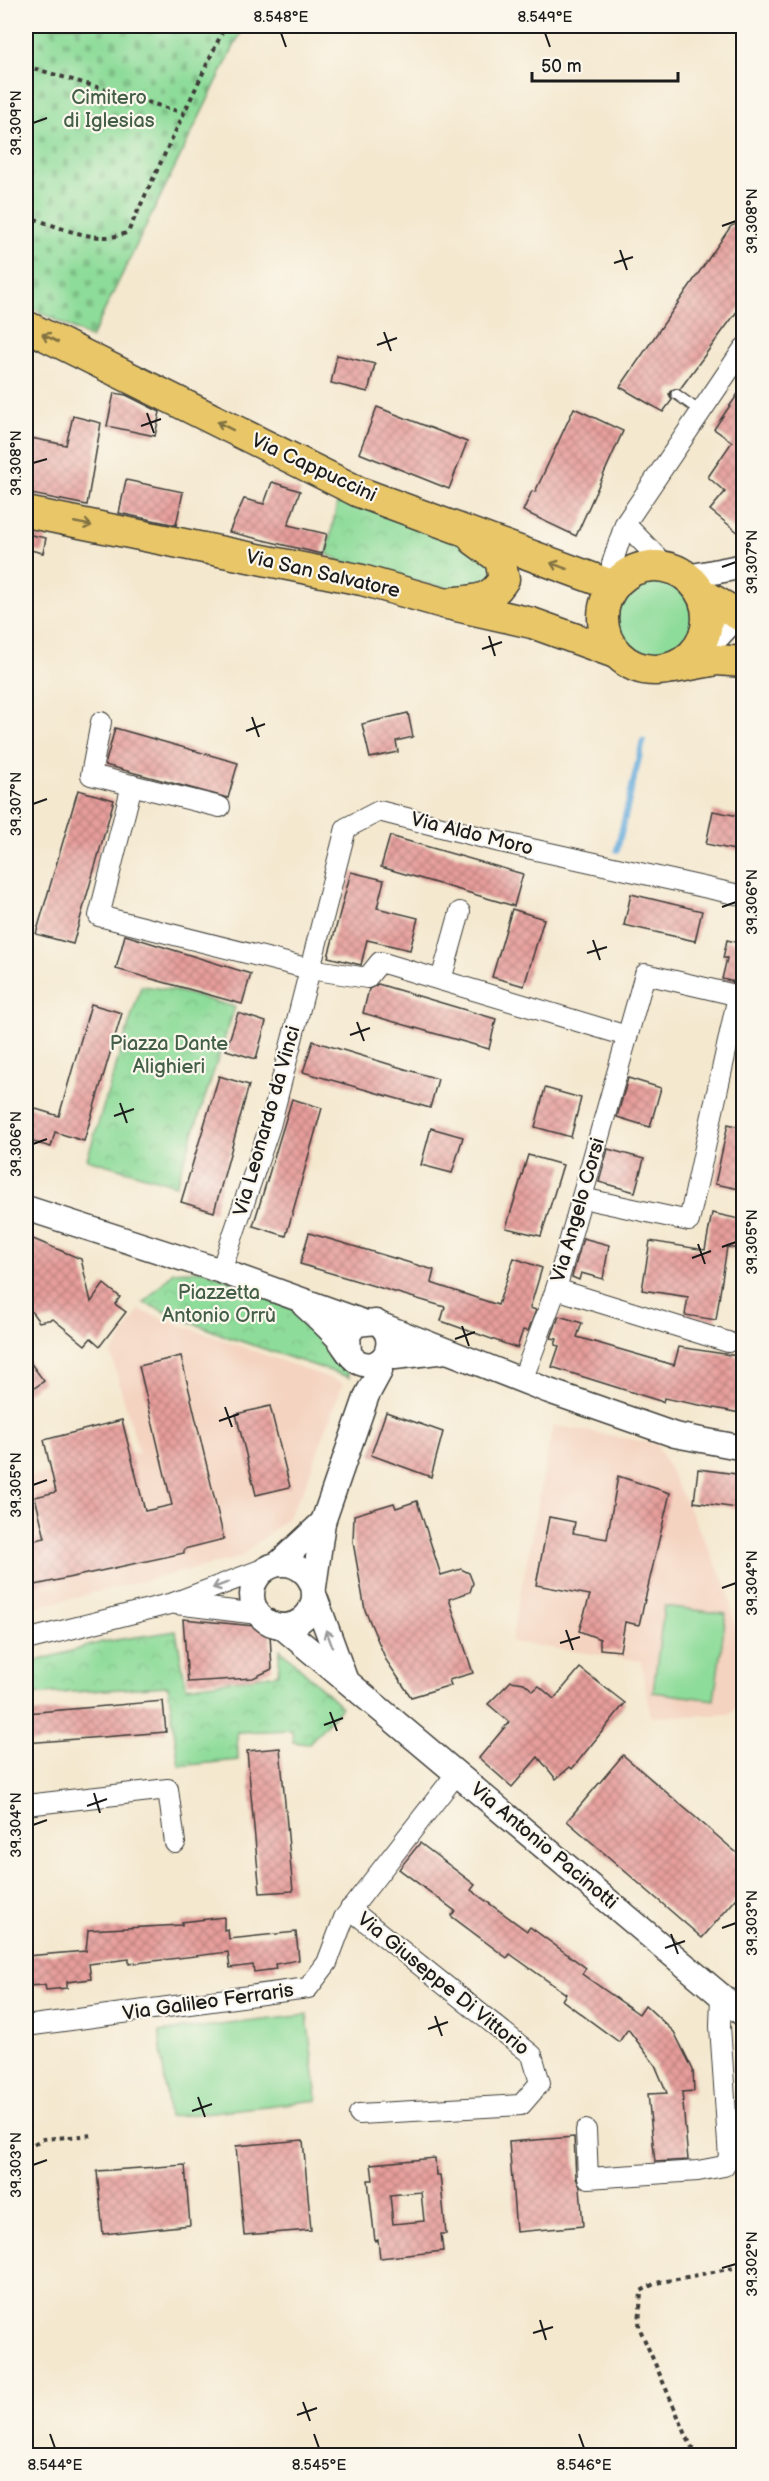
<svg xmlns="http://www.w3.org/2000/svg" width="769" height="2481" font-family="'Balsamiq Sans',sans-serif">
  <style>
    .built { fill: #f4d3c0 }
    .grass { fill: #8edc9a; stroke: #557c5b; stroke-width: 1.5 }
    .cemetery { fill: url(#cemetery-stones); stroke: #557c5b; stroke-width: 1.5 }
    .park { fill: url(#park-crowns); stroke: #557c5b; stroke-width: 1.5 }
    .lines { fill: none; stroke-linecap: round; stroke-linejoin: round }
    .stream { stroke: #65abdb; stroke-width: 6 }
    .building { fill: url(#building-cross-hatch); fill-rule: evenodd }
    .service-casing { stroke: #3c3b37; stroke-width: 12 }
    .minor-casing { stroke: #3c3b37; stroke-width: 22 }
    .tertiary-casing { stroke: #3c3b37; stroke-width: 27 }
    .primary-casing { stroke: #3c3b37; stroke-width: 33 }
    .path { stroke: #3c3b37; stroke-width: 4; stroke-dasharray: 4.5 4.5; stroke-linecap: butt }
    .service { stroke: #fff; stroke-width: 9 }
    .minor { stroke: #fff; stroke-width: 20 }
    .tertiary { stroke: #fff; stroke-width: 24 }
    .primary { stroke: #e9c769; stroke-width: 30 }
    .oneway { stroke: #827242 }
    .oneway2 { stroke: #999 }
    .ticks { fill: none; stroke: #1c1c1c; stroke-width: 2 }
    .labels { text-anchor: middle; dominant-baseline: central; stroke-width: 4.5; stroke-linejoin: round; paint-order: stroke }
    .park-label { font-size: 20px; fill: #445f48; stroke: #fbf7ec }
    .street-label { font-size: 20px; fill: #1c1c1c; stroke: #fbf7ec }
    .neatline { fill: none; stroke: #1c1c1c; stroke-width: 2 }
    .ticks-label { font-size: 15px; text-anchor: middle; fill: #1c1c1c }
  </style>
  <defs>
    <pattern id="cemetery-stones" width="16" height="16" patternUnits="userSpaceOnUse" patternTransform="scale(1.5)"><rect width="16" height="16" fill="#8edc9a"/><path d="M2 7V4a2 2 0 0 1 4 0v3zM10 15v-3a2 2 0 0 1 4 0v3z" fill="#7abc84"/></pattern>
    <pattern id="park-crowns" width="20" height="18" patternUnits="userSpaceOnUse" patternTransform="scale(1.5)"><rect width="20" height="18" fill="#8edc9a"/><path d="M2 6a3 3 0 1 1 6 0M12 15a3 3 0 1 1 6 0" fill="none" stroke="#7abc84"/></pattern>
    <pattern id="building-cross-hatch" width="8" height="8" patternUnits="userSpaceOnUse" patternTransform="scale(1.5)"><rect width="8" height="8" fill="#e79e9b"/><path d="M0 0l8 8M0 8l8-8" fill="none" stroke="#ba807e"/></pattern>
  </defs>
  <rect width="100%" height="100%" fill="#fbf7ec"/>
  <filter id="ink" filterUnits="userSpaceOnUse"><feTurbulence type="fractalNoise" baseFrequency=".0167" numOctaves="2"/><feDisplacementMap in="SourceGraphic" scale="12" xChannelSelector="R" yChannelSelector="G"/><feConvolveMatrix kernelMatrix="1 2 1 2 8 2 1 2 1" color-interpolation-filters="sRGB"/></filter>
  <filter id="wash" filterUnits="userSpaceOnUse"><feTurbulence type="fractalNoise" baseFrequency=".008" numOctaves="4" result="noise"/><feDisplacementMap in="SourceGraphic" scale="24" xChannelSelector="R" yChannelSelector="G"/><feGaussianBlur stdDeviation="1.35" result="paint"/><feColorMatrix in="noise" values="0 0 0 0 0 0 0 0 0 0 0 0 0 0 0 0 0 1.4 0 .05"/><feComposite in="paint" operator="in"/></filter>
  <g filter="url(#wash)">
    <rect width="100%" height="100%" fill="#f4e8cf"/>
    <!-- built -->
    <g class="built">
      <polygon points="139,1310 343,1383 304,1489 286,1519 239,1558 26,1609 26,1478 139,1452 111,1355"/>
      <polygon points="553,1425 657,1444 727,1586 744,1674 743,1697 731,1714 651,1717 641,1661 511,1642"/>
    </g>
    <!-- grass -->
    <g class="grass">
      <circle cx="655" cy="618" r="38"/>
      <polygon points="664,1606 726,1614 714,1700 653,1692"/>
      <polygon points="307,2015 317,2100 169,2117 159,2032"/>
    </g>
    <!-- cemetery -->
    <polygon class="cemetery" points="26,26 244,26 91,338 26,305"/>
    <!-- park -->
    <g class="park">
      <polygon points="339,493 461,536 492,562 492,580 463,592 356,568 327,554"/>
      <polygon points="141,986 173,990 235,1007 176,1185 87,1159"/>
      <polygon points="203,1270 297,1307 343,1353 349,1377 228,1337 144,1303 173,1272"/>
      <polygon points="176,1631 186,1687 278,1674 280,1649 342,1707 308,1744 293,1742 292,1730 237,1732 238,1760 179,1766 168,1686 26,1695 26,1707 26,1664 102,1642"/>
    </g>
    <g class="lines">
      <!-- stream -->
      <polyline class="stream" points="617,850 643,741"/>
    </g>
    <g id="blocks">
      <!-- building -->
      <g class="building">
        <polygon points="744,221 744,302 680,389 671,390 669,394 672,400 663,412 620,387 731,226"/>
        <polygon points="337,355 375,364 368,392 331,383"/>
        <polygon points="744,385 744,537 710,510 725,492 708,477 732,442 714,429"/>
        <polygon points="114,393 126,395 160,412 155,436 107,426"/>
        <polygon points="377,407 467,442 449,489 359,453"/>
        <polygon points="574,408 623,431 576,536 523,511 532,491 535,492"/>
        <polygon points="73,416 101,423 87,505 26,493 26,437 66,445"/>
        <polygon points="126,480 183,492 176,525 119,513"/>
        <polygon points="272,482 300,491 288,525 327,534 322,554 229,532 244,499 264,504"/>
        <polygon points="26,534 46,538 43,553 26,549"/>
        <polygon points="408,713 413,737 396,741 398,752 370,758 362,724"/>
        <polygon points="115,728 238,763 228,798 105,765"/>
        <polygon points="78,790 114,800 73,944 36,934"/>
        <polygon points="713,811 744,817 744,852 706,844"/>
        <polygon points="390,836 523,874 514,906 381,867"/>
        <polygon points="351,872 384,880 377,908 418,918 410,950 367,940 361,965 328,957"/>
        <polygon points="631,894 702,911 695,941 624,925"/>
        <polygon points="512,909 544,919 524,986 492,977"/>
        <polygon points="125,935 251,974 242,1004 116,969"/>
        <polygon points="727,940 744,944 744,984 722,979 727,958 723,958"/>
        <polygon points="378,984 496,1019 489,1049 363,1013 369,989"/>
        <polygon points="91,1004 122,1013 84,1141 55,1132 51,1147 26,1140 26,1106 59,1116"/>
        <polygon points="238,1013 266,1022 256,1059 226,1050"/>
        <polygon points="313,1041 438,1079 430,1108 303,1072"/>
        <polygon points="219,1076 249,1085 214,1212 181,1202"/>
        <polygon points="628,1078 661,1088 650,1127 617,1117"/>
        <polygon points="545,1088 581,1098 571,1137 535,1127"/>
        <polygon points="292,1099 322,1108 286,1236 253,1226"/>
        <polygon points="728,1124 744,1128 744,1190 715,1184"/>
        <polygon points="431,1128 463,1137 452,1173 421,1165"/>
        <polygon points="608,1149 644,1159 635,1192 599,1182"/>
        <polygon points="528,1155 563,1165 541,1236 506,1228"/>
        <polygon points="712,1213 744,1220 744,1247 740,1246 739,1249 727,1247 716,1320 685,1315 688,1297 642,1290 650,1241 705,1250"/>
        <polygon points="309,1233 434,1270 431,1283 498,1305 514,1258 542,1268 530,1308 536,1310 528,1331 523,1330 517,1348 441,1321 445,1307 300,1264"/>
        <polygon points="26,1236 81,1259 91,1302 104,1284 120,1297 115,1304 126,1312 100,1346 91,1338 85,1345 53,1319 39,1322 26,1304"/>
        <polygon points="583,1238 609,1245 603,1279 581,1273 579,1280 572,1277"/>
        <polygon points="559,1316 582,1323 577,1337 674,1365 679,1347 744,1357 740,1413 664,1398 663,1402 552,1367 559,1346 555,1345 557,1339 551,1338"/>
        <polygon points="181,1356 224,1539 184,1549 184,1553 26,1587 26,1542 45,1538 35,1497 56,1492 44,1440 122,1420 145,1511 172,1505 139,1366"/>
        <polygon points="26,1357 44,1381 26,1394"/>
        <polygon points="270,1406 290,1487 256,1495 236,1414"/>
        <polygon points="386,1412 443,1432 431,1477 371,1455"/>
        <polygon points="698,1469 744,1475 744,1509 694,1502"/>
        <polygon points="618,1476 670,1493 639,1625 625,1622 620,1651 600,1649 600,1639 579,1631 590,1595 536,1585 549,1517 575,1522 573,1533 607,1539"/>
        <polygon points="417,1501 441,1575 461,1569 469,1573 473,1583 470,1592 449,1599 473,1673 449,1680 451,1685 411,1697 386,1660 365,1610 353,1542 354,1515 394,1503 396,1508"/>
        <polygon points="183,1619 254,1626 268,1631 270,1635 272,1669 253,1678 188,1682"/>
        <polygon points="580,1668 625,1703 572,1769 570,1767 556,1779 538,1757 512,1787 479,1758 509,1722 488,1704 511,1681 524,1683 533,1691 539,1686 554,1699"/>
        <polygon points="163,1701 166,1732 26,1743 26,1727 28,1727 27,1713"/>
        <polygon points="280,1748 293,1891 260,1893 247,1751"/>
        <polygon points="623,1755 744,1859 744,1890 702,1938 567,1821"/>
        <polygon points="420,1843 475,1885 471,1890 527,1931 530,1927 586,1968 582,1974 639,2014 645,2005 674,2032 693,2070 694,2091 682,2092 688,2160 655,2162 648,2094 667,2093 655,2065 628,2029 619,2042 562,2000 566,1994 510,1954 507,1958 451,1916 455,1911 399,1869"/>
        <polygon points="224,1917 224,1930 228,1929 229,1939 296,1932 299,1960 275,1964 276,1969 254,1972 253,1965 230,1968 228,1952 129,1964 129,1959 89,1964 91,1979 67,1982 67,1988 46,1990 45,1985 26,1986 26,1956 86,1951 88,1930 182,1925 182,1922"/>
        <polygon points="574,2137 576,2178 580,2187 583,2226 516,2232 509,2142"/>
        <polygon points="303,2140 311,2230 244,2235 236,2146"/>
        <path d="M435,2158L436,2175H440L446,2234H441L443,2251L380,2258L378,2240L375,2241L368,2180H373L371,2164ZM421,2192L424,2221L393,2224L390,2195Z"/>
        <polygon points="185,2165 190,2225 103,2234 97,2171"/>
      </g>
    </g>
  </g>
  <g filter="url(#ink)">
    <use href="#blocks" fill-opacity="0" stroke="#3c3b37" stroke-width="1.5"/>
    <g class="lines">
      <defs>
        <polyline id="service" points="676,394 701,412"/>
        <g id="minor">
          <polyline points="625,524 667,567"/>
          <polyline points="620,579 612,564 625,524 744,348"/>
          <polyline points="101,722 91,775 220,807"/>
          <polyline points="132,785 99,916 310,969 367,978 380,962 627,1036"/>
          <polyline points="441,980 460,912"/>
          <polyline points="582,1198 689,1221 738,996"/>
          <polyline points="221,1271 270,1126 346,828 379,811 500,842 744,896"/>
          <polyline points="556,1289 728,1342"/>
          <polyline points="522,1381 556,1289 645,974 744,997"/>
          <polyline points="176,1604 258,1614"/>
          <polyline points="26,1640 173,1603 268,1567"/>
          <polyline points="26,1805 168,1789 175,1843"/>
          <polyline points="350,1909 532,2055 540,2083 521,2105 359,2114"/>
          <polyline points="26,2026 308,1988 327,1963 344,1918 457,1773"/>
          <polyline points="586,2130 588,2178 698,2171 724,2166 729,2158 720,2026 721,1996"/>
        </g>
        <g id="tertiary">
          <polyline points="688,577 744,566"/>
          <polyline points="700,645 718,636 744,608"/>
          <polyline points="26,1208 221,1271 363,1322"/>
          <path d="M304,1305C315,1315 327,1326 337,1337C344,1345 349,1357 358,1362C385,1375 401,1336 376,1322L357,1324L348,1334L349,1353"/>
          <polyline points="381,1325 549,1391 675,1435 744,1448"/>
          <polyline points="386,1356 395,1357 446,1351"/>
          <polyline points="279,1563 323,1522"/>
          <circle cx="283" cy="1595" r="31"/>
          <polyline points="314,1587 323,1522 367,1395 380,1371 378,1362"/>
          <polyline points="315,1597 344,1676"/>
          <polyline points="281,1626 744,2015"/>
        </g>
        <g id="primary">
          <polyline points="26,326 359,492 614,586"/>
          <polyline points="26,512 362,580 443,603 532,623 615,653"/>
          <circle cx="655" cy="618" r="52"/>
          <polyline points="701,593 744,618"/>
          <path d="M455,602C478,600 491,600 504,579L500,559L474,540"/>
          <polyline points="674,668 717,660 744,662"/>
        </g>
      </defs>
      <!-- service casing -->
      <use href="#service" class="service-casing"/>
      <!-- minor casing -->
      <use href="#minor" class="minor-casing"/>
      <!-- tertiary casing -->
      <use href="#tertiary" class="tertiary-casing"/>
      <!-- primary casing -->
      <use href="#primary" class="primary-casing"/>
      <!-- path -->
      <g class="path">
        <polyline points="26,66 184,113"/>
        <path d="M26,216C55,225 99,247 128,232L225,26"/>
        <polyline points="26,2148 43,2139 94,2135"/>
        <polyline points="700,2456 691,2446 639,2327 641,2291 656,2283 744,2266"/>
      </g>
      <!-- service -->
      <use href="#service" class="service"/>
      <!-- minor -->
      <use href="#minor" class="minor"/>
      <!-- tertiary -->
      <use href="#tertiary" class="tertiary"/>
      <!-- primary -->
      <use href="#primary" class="primary"/>
    </g>
    <!-- one-way arrows -->
    <defs><path id="oneway-shaft" d="M-6 0H5M1.5-3L5.5 0L1.5 3" fill="none" stroke-width="1.6" stroke-linecap="round" stroke-linejoin="round" transform="scale(1.5)"/></defs>
    <g class="oneway">
      <use href="#oneway-shaft" transform="translate(50 338) rotate(-153)"/>
      <use href="#oneway-shaft" transform="translate(225 426) rotate(-153)"/>
      <use href="#oneway-shaft" transform="translate(83 524) rotate(11)"/>
      <use href="#oneway-shaft" transform="translate(559 566) rotate(-160)"/>
    </g>
    <g class="oneway2">
      <use href="#oneway-shaft" transform="translate(221 1585) rotate(159)"/>
      <use href="#oneway-shaft" transform="translate(329 1638) rotate(-110)"/>
    </g>
  </g>
  <!-- ticks -->
  <path class="ticks" d="M281,33L286,47M545,33L550,47M33,123L47,118M722,226L736,221M620,250L627,270M614,263L633,257M384,332L391,351M377,345L397,338M147,413L154,433M141,426L161,419M33,463L47,459M722,567L736,562M489,636L495,656M482,649L502,642M252,717L259,737M246,731L265,724M33,804L47,799M722,907L736,902M593,940L600,960M587,953L607,947M357,1022L364,1041M350,1035L370,1028M120,1103L127,1123M114,1116L134,1109M33,1144L47,1139M698,1244L705,1264M722,1247L736,1242M692,1258L711,1251M462,1326L469,1346M455,1339L475,1332M225,1407L232,1427M219,1421L239,1414M33,1485L47,1480M722,1588L736,1583M566,1630L573,1650M560,1643L580,1637M330,1712L337,1731M324,1725L343,1718M94,1793L100,1813M87,1806L107,1799M33,1825L47,1820M722,1928L736,1923M671,1934L678,1954M665,1948L685,1941M435,2016L442,2036M428,2029L448,2022M198,2097L205,2117M192,2111L212,2104M33,2165L47,2160M722,2268L736,2264M540,2320L546,2340M533,2333L553,2327M303,2402L310,2421M297,2415L317,2408M50,2434L55,2448M314,2434L319,2448M579,2434L584,2448"/>
  <g class="labels">
    <!-- park labels -->
    <g class="park-label">
      <text x="109" y="98">Cimitero<tspan x="109" dy="23">di Iglesias</tspan></text>
      <text x="169" y="1044">Piazza Dante<tspan x="169" dy="23">Alighieri</tspan></text>
      <text x="219" y="1293">Piazzetta<tspan x="219" dy="23">Antonio Orrù</tspan></text>
    </g>
    <!-- street labels -->
    <g class="street-label">
      <text transform="translate(314 468) rotate(25)">Via Cappuccini</text>
      <text transform="translate(323 574) rotate(13)">Via San Salvatore</text>
      <text transform="translate(472 834) rotate(14)">Via Aldo Moro</text>
      <text transform="translate(267 1121) rotate(-74)">Via Leonardo da Vinci</text>
      <text transform="translate(578 1210) rotate(-74)">Via Angelo Corsi</text>
      <text transform="translate(544 1846) rotate(40)">Via Antonio Pacinotti</text>
      <text transform="translate(443 1984) rotate(39)">Via Giuseppe Di Vittorio</text>
      <text transform="translate(208 2002) rotate(-8)">Via Galileo Ferraris</text>
    </g>
  </g>
  <!-- margin -->
  <rect width="769" height="2481" fill="none" stroke="#fbf7ec" stroke-width="66"/>
  <!-- scale -->
  <path d="M532 72v9h146v-9" fill="none" stroke="#1c1c1c" stroke-width="3"/>
  <text x="541" y="72" font-size="18" fill="#1c1c1c" stroke="#fbf7ec" stroke-width="4.5" paint-order="stroke">50 m</text>
  <rect x="33" y="33" width="703" height="2415" class="neatline"/>
  <g class="ticks-label">
    <text x="281" y="22">8.548°E</text>
    <text x="545" y="22">8.549°E</text>
    <text transform="translate(16 123) rotate(-90)" y="5">39.309°N</text>
    <text transform="translate(752 221) rotate(-90)" y="5">39.308°N</text>
    <text transform="translate(16 463) rotate(-90)" y="5">39.308°N</text>
    <text transform="translate(752 562) rotate(-90)" y="5">39.307°N</text>
    <text transform="translate(16 804) rotate(-90)" y="5">39.307°N</text>
    <text transform="translate(752 902) rotate(-90)" y="5">39.306°N</text>
    <text transform="translate(16 1144) rotate(-90)" y="5">39.306°N</text>
    <text transform="translate(752 1242) rotate(-90)" y="5">39.305°N</text>
    <text transform="translate(16 1485) rotate(-90)" y="5">39.305°N</text>
    <text transform="translate(752 1583) rotate(-90)" y="5">39.304°N</text>
    <text transform="translate(16 1825) rotate(-90)" y="5">39.304°N</text>
    <text transform="translate(752 1923) rotate(-90)" y="5">39.303°N</text>
    <text transform="translate(16 2165) rotate(-90)" y="5">39.303°N</text>
    <text transform="translate(752 2264) rotate(-90)" y="5">39.302°N</text>
    <text x="55" y="2470">8.544°E</text>
    <text x="319" y="2470">8.545°E</text>
    <text x="584" y="2470">8.546°E</text>
  </g>
</svg>
